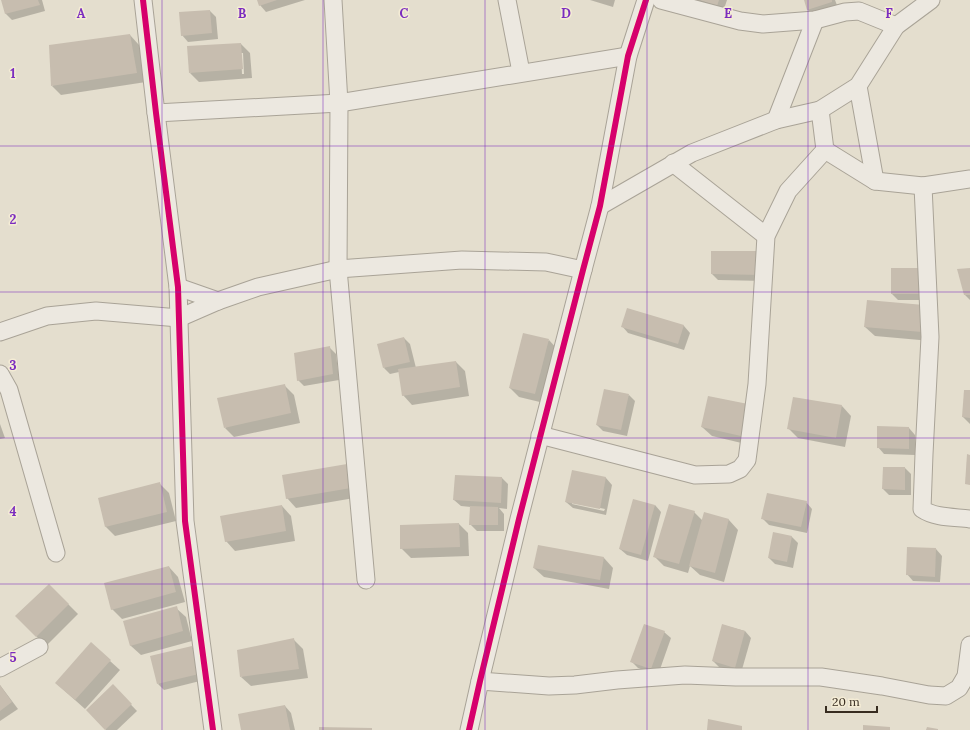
<svg xmlns="http://www.w3.org/2000/svg" width="970" height="730" font-family="Lora,serif">
  <style>
    .shadow { fill: #0003; fill-rule: evenodd }
    .building { fill: #c7bdaf }
    .lines { fill: none; stroke-linecap: round; stroke-linejoin: round }
    .street-casing { stroke: #a9a397; stroke-width: 19 }
    .street { stroke: #ece8e0; stroke-width: 17 }
    .cycleway-casing { stroke: #f4ecd5; stroke-width: 8 }
    .cycleway { stroke: #d6006c; stroke-width: 6 }
    .grid { fill: none; stroke: #7b2cbf; stroke-width: 1; stroke-opacity: 0.55 }
    .grid-label { font-size: 13px; text-anchor: middle; font-weight: bold; fill: #7b2cbf; stroke: #f4ecd5; stroke-width: 3; stroke-linejoin: round; paint-order: stroke }
  </style>
  <rect width="100%" height="100%" fill="#e4dece"/>
  <!-- shadow -->
  <g class="shadow">
    <polygon points="2,0 42,0 45,11 12,20 6,14"/>
    <polygon points="258,0 305,0 266,12 260,5"/>
    <polygon points="590,0 615,0 613,7"/>
    <polygon points="689,0 727,0 723,12"/>
    <polygon points="805,0 835,0 838,8 814,16 808,10"/>
    <polygon points="210,11 216,17 218,39 188,42 182,35"/>
    <polygon points="130,35 139,45 146,82 61,95 52,86"/>
    <path d="M241,44L250,53L252,78L199,82L190,73ZM241,53H243L244,74H242Z"/>
    <polygon points="761,252 767,281 718,280 712,274"/>
    <polygon points="892,269 928,300 898,300 892,294"/>
    <polygon points="970,269 970,300 965,295"/>
    <polygon points="924,306 931,341 875,336 865,327"/>
    <polygon points="628,309 684,326 690,333 684,350 628,333 622,326"/>
    <polygon points="404,338 410,344 416,368 456,362 465,371 469,396 412,405 403,395 399,372 390,374 384,368"/>
    <polygon points="549,340 558,350 544,403 519,397 510,388"/>
    <polygon points="329,347 336,354 339,380 304,386 298,380"/>
    <polygon points="284,385 294,395 300,423 234,437 225,428"/>
    <polygon points="970,391 970,424 963,417"/>
    <polygon points="629,395 635,401 627,436 603,431 597,425"/>
    <polygon points="747,405 750,445 712,436 702,427"/>
    <polygon points="842,406 851,416 845,447 798,438 789,429"/>
    <polygon points="0,424 5,438 0,439"/>
    <polygon points="909,428 915,435 915,455 884,454 878,447"/>
    <polygon points="347,465 360,497 296,508 287,498"/>
    <polygon points="905,468 911,474 911,495 889,495 883,489"/>
    <path d="M573,472L606,478L612,485L606,515L573,508L566,502ZM572,502L605,509L604,511L572,504Z"/>
    <polygon points="502,478 508,484 507,509 499,508 504,514 504,531 477,531 470,524 471,507 461,506 454,500"/>
    <polygon points="159,483 169,493 176,521 115,536 106,527 99,499"/>
    <polygon points="806,502 812,509 807,533 769,525 762,518"/>
    <polygon points="655,505 661,512 648,561 627,555 620,549"/>
    <polygon points="282,506 291,516 295,541 235,551 226,541"/>
    <polygon points="694,512 703,521 705,514 729,520 738,530 724,582 700,575 690,566 688,573 664,566 654,556"/>
    <polygon points="459,524 468,533 469,556 411,558 401,548"/>
    <polygon points="774,533 792,537 798,543 793,568 775,564 769,558"/>
    <polygon points="936,549 942,556 940,582 913,581 907,574"/>
    <polygon points="604,558 613,568 609,589 544,577 534,568"/>
    <polygon points="169,567 178,577 185,602 122,619 112,609"/>
    <polygon points="49,585 78,614 46,646 16,616"/>
    <polygon points="176,608 186,617 192,641 141,655 131,646 124,622"/>
    <polygon points="723,625 745,631 751,638 741,673 719,667 713,661"/>
    <polygon points="664,632 671,638 658,675 638,668 632,662"/>
    <polygon points="294,640 303,649 308,678 251,686 241,677"/>
    <polygon points="192,647 198,653 204,680 164,690 158,684"/>
    <polygon points="110,661 120,670 85,709 56,683"/>
    <polygon points="0,685 18,709 0,721"/>
    <polygon points="113,686 137,711 117,730 106,730 88,710"/>
    <polygon points="285,706 291,713 295,730 242,730"/>
  </g>
  <!-- building -->
  <g class="building">
    <polygon points="1,0 38,0 40,5 5,14"/>
    <polygon points="257,0 277,0 259,6"/>
    <polygon points="700,0 719,0 717,6"/>
    <polygon points="804,0 832,0 832,2 807,10"/>
    <polygon points="210,10 212,33 181,36 179,12"/>
    <polygon points="130,34 137,73 51,86 49,45"/>
    <polygon points="241,43 243,69 189,73 187,46"/>
    <polygon points="711,251 761,251 761,275 711,274"/>
    <rect x="891" y="268" width="31" height="26"/>
    <polygon points="970,268 970,295 964,295 957,269"/>
    <polygon points="867,300 924,305 922,332 864,327"/>
    <polygon points="627,308 684,325 678,344 621,327"/>
    <polygon points="523,333 549,339 535,394 509,388"/>
    <polygon points="404,337 410,362 383,368 377,344"/>
    <polygon points="330,346 333,374 297,381 294,353"/>
    <polygon points="456,361 460,387 402,396 398,369"/>
    <polygon points="285,384 291,413 224,428 217,398"/>
    <polygon points="604,389 629,394 621,430 596,425"/>
    <polygon points="964,390 970,390 970,418 962,417"/>
    <polygon points="708,396 748,404 741,436 701,427"/>
    <polygon points="793,397 842,405 836,438 787,429"/>
    <polygon points="877,426 909,427 909,449 877,448"/>
    <polygon points="967,454 970,455 970,485 965,484"/>
    <polygon points="347,464 351,488 286,499 282,475"/>
    <polygon points="883,467 905,467 905,490 882,489"/>
    <polygon points="572,470 606,477 600,509 565,502"/>
    <polygon points="455,475 502,477 501,503 453,500"/>
    <polygon points="160,482 167,512 105,527 98,498"/>
    <polygon points="767,493 807,501 801,527 761,519"/>
    <polygon points="633,499 655,505 641,555 619,549"/>
    <polygon points="669,504 695,511 679,564 653,557"/>
    <polygon points="282,505 286,531 225,542 220,516"/>
    <polygon points="470,506 498,507 498,525 469,525"/>
    <polygon points="704,512 729,519 715,573 689,566"/>
    <polygon points="459,523 460,547 400,549 400,525"/>
    <polygon points="773,532 792,536 787,562 768,558"/>
    <polygon points="538,545 604,557 600,580 533,568"/>
    <polygon points="907,547 936,548 935,577 906,575"/>
    <polygon points="169,566 176,592 111,610 104,583"/>
    <polygon points="49,584 69,604 36,637 15,616"/>
    <polygon points="177,606 183,631 130,646 123,621"/>
    <polygon points="644,624 665,631 651,669 630,662"/>
    <polygon points="722,624 745,631 735,668 712,661"/>
    <polygon points="294,638 299,669 240,677 237,650"/>
    <polygon points="91,642 111,660 75,700 55,683"/>
    <polygon points="192,646 199,674 157,684 150,656"/>
    <polygon points="113,684 132,704 105,730 86,710"/>
    <polygon points="0,685 12,702 0,711"/>
    <polygon points="285,705 290,730 241,730 238,714"/>
    <polygon points="708,719 742,726 742,730 707,730"/>
    <polygon points="863,725 890,727 890,730 863,730"/>
    <polygon points="319,727 372,728 372,730 319,730"/>
    <polygon points="927,727 938,729 938,730 926,730"/>
  </g>
  <g class="lines">
    <defs>
      <g id="street">
        <polyline points="143,0 156,113 178,287 185,521 213,730"/>
        <polyline points="333,0 339,103 338,269 366,580"/>
        <polyline points="507,0 521,72"/>
        <polyline points="661,0 740,21 763,24 815,20 845,12 859,11 896,26"/>
        <polyline points="858,86 875,181"/>
        <polyline points="820,110 825,150 875,181 923,186 970,179"/>
        <polyline points="156,113 339,103 628,56"/>
        <polyline points="776,120 815,20"/>
        <polyline points="673,163 766,236"/>
        <path d="M923,186L930,337L924,454L922,509C935,518 955,517 970,519"/>
        <polyline points="600,206 692,153 776,120 820,110 858,86 896,26 931,0"/>
        <polyline points="178,287 218,301"/>
        <polyline points="0,332 47,316 96,311 179,318 218,301 258,287 338,269 462,260 546,262 583,270"/>
        <polyline points="0,374 9,390 56,553"/>
        <polyline points="540,435 695,475 729,474 740,469 747,460 757,384 766,236 788,191 825,150"/>
        <polyline points="0,668 39,647"/>
        <polyline points="480,681 549,686 575,685 617,680 685,675 736,677 821,677 882,686 929,695 946,696 959,688 966,676 970,645"/>
        <polyline points="469,730 480,681 519,519 583,270 600,206 628,56 646,0"/>
      </g>
    </defs>
    <!-- street casing -->
    <use href="#street" class="street-casing"/>
    <!-- street -->
    <use href="#street" class="street"/>
    <defs>
      <g id="cycleway">
        <polyline points="143,0 156,113 178,287 185,521 213,730"/>
        <polyline points="469,730 480,681 519,519 583,270 600,206 628,56 646,0"/>
      </g>
    </defs>
    <!-- cycleway casing -->
    <use href="#cycleway" class="cycleway-casing"/>
    <!-- cycleway -->
    <use href="#cycleway" class="cycleway"/>
  </g>
  <!-- grid -->
  <path class="grid" d="M162,0V730M323,0V730M485,0V730M647,0V730M808,0V730M0,146H970M0,292H970M0,438H970M0,584H970"/>
  <g class="grid-label">
    <text x="81" y="18">A</text>
    <text x="242" y="18">B</text>
    <text x="404" y="18">C</text>
    <text x="566" y="18">D</text>
    <text x="728" y="18">E</text>
    <text x="889" y="18">F</text>
    <text x="13" y="78">1</text>
    <text x="13" y="224">2</text>
    <text x="13" y="370">3</text>
    <text x="13" y="516">4</text>
    <text x="13" y="662">5</text>
  </g>
  <!-- scale -->
  <path d="M826 706v6h51v-6" fill="none" stroke="#372c20" stroke-width="2"/>
  <text x="832" y="706" font-size="12" fill="#372c20" stroke="#f4ecd5" stroke-width="3" paint-order="stroke">20 m</text>
</svg>
